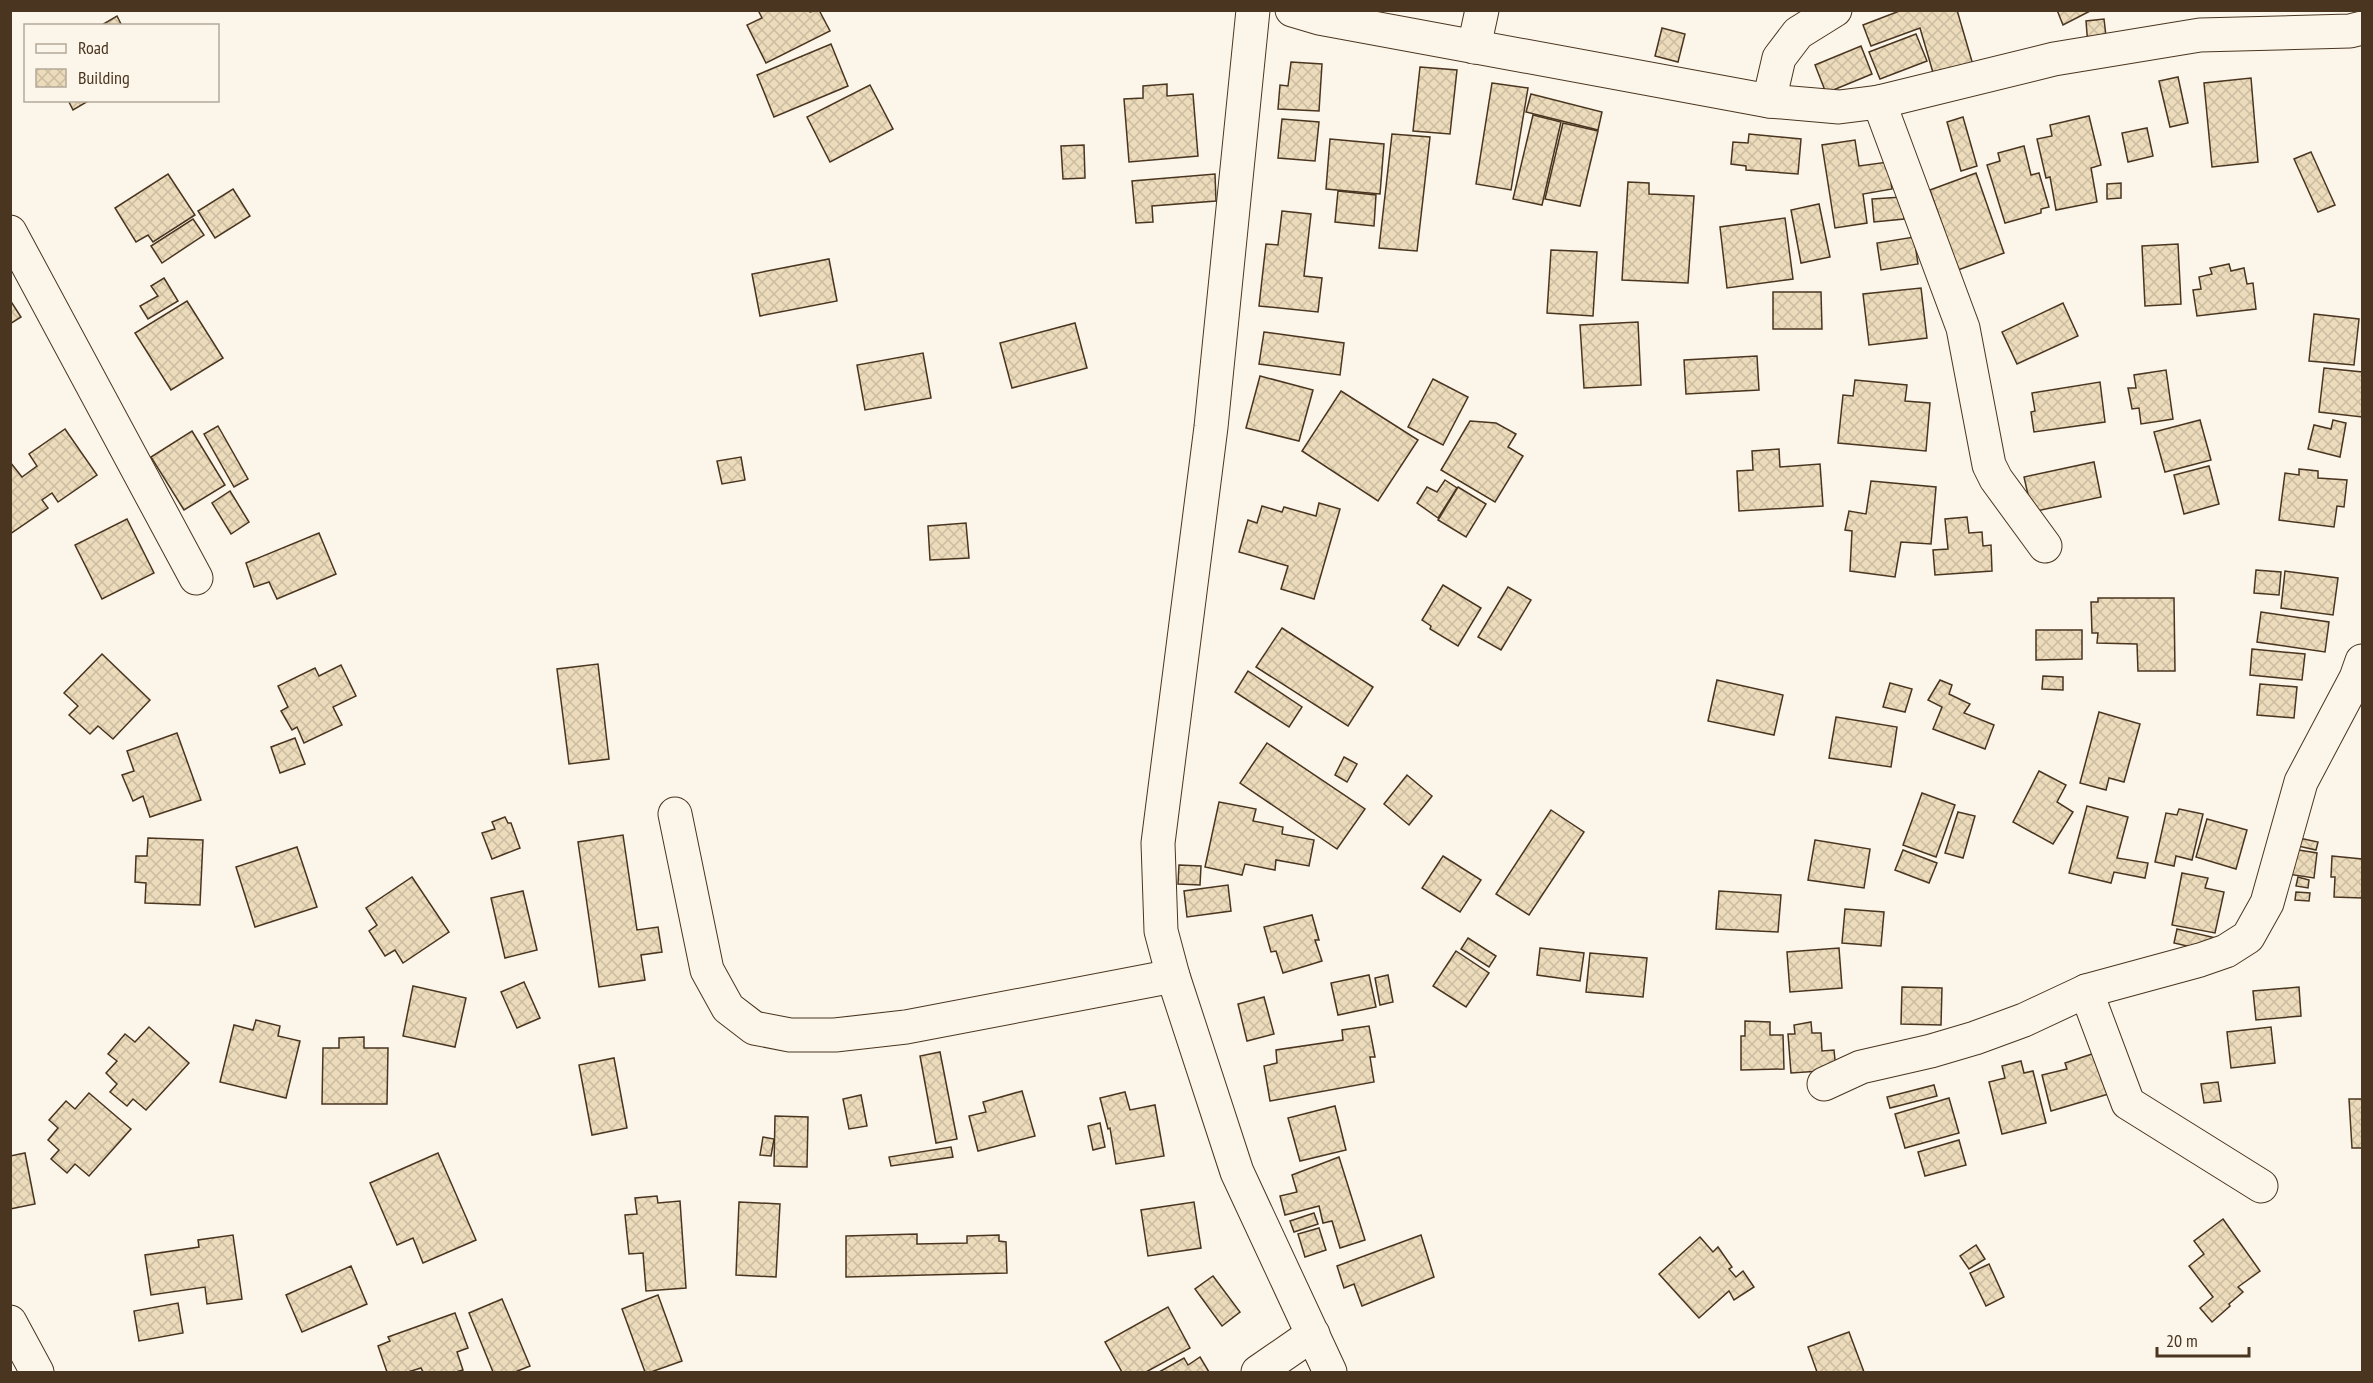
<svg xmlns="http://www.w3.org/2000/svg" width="2373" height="1383" font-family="'PT Sans Narrow',sans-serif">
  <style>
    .building { fill: url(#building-cross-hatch); stroke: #4a3520; stroke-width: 1.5 }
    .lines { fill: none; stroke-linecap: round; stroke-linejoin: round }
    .minor-casing { stroke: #4a3520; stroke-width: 35 }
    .minor { stroke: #fbf6e9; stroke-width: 33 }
  </style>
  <defs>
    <pattern id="building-cross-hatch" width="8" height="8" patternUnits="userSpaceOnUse" patternTransform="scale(1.5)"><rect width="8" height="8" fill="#ecdcbc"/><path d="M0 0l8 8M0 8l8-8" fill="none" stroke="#ccbda1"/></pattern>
  </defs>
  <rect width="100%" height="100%" fill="#fbf6e9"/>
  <!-- building -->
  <g class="building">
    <polygon points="758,10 809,10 810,12 819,10 830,31 766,63 747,25 762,18"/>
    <polygon points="1902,10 1957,10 1973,65 1934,76 1920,28 1871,46 1863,25"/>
    <polygon points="2057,10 2092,10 2063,25"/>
    <polygon points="117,16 122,26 100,26"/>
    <polygon points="2104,19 2107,45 2088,46 2086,21"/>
    <polygon points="1662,28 1685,34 1678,62 1655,56"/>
    <polygon points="1916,34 1927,61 1880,79 1869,52"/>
    <polygon points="831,44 848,86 774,117 757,75"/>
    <polygon points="1861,46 1872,74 1826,93 1815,65"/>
    <polygon points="1291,62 1322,64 1319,111 1278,109 1280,85 1288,86"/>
    <polygon points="1420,67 1457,70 1450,134 1413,131"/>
    <polygon points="2178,77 2188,123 2170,127 2159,81"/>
    <polygon points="2251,78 2258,162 2212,167 2204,83"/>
    <polygon points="1492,83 1528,88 1511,190 1476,184"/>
    <polygon points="1167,84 1167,96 1193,94 1198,156 1129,162 1124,99 1143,98 1143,86"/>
    <polygon points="870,85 893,129 830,162 807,117"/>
    <polygon points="1531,94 1602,112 1598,130 1526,112"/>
    <polygon points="68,100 90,100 73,110"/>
    <polygon points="1533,115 1561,122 1542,205 1513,199"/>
    <polygon points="2089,116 2101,165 2091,168 2097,202 2056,210 2050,177 2046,178 2037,139 2052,136 2050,125"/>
    <polygon points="1963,117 1977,166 1961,171 1947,122"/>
    <polygon points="1282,119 1319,122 1315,161 1278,158"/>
    <polygon points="1563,123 1598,131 1580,206 1545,199"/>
    <polygon points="2147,128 2153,156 2128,162 2122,133"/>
    <polygon points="1392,134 1430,137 1417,251 1379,248"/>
    <polygon points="1749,134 1801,139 1798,174 1746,170 1746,166 1731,164 1733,142 1748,143"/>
    <polygon points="1330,139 1384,144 1380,194 1326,189"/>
    <polygon points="1855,140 1859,166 1888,162 1892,189 1863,194 1867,223 1835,228 1822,145"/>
    <polygon points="1084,145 1085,178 1063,179 1061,146"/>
    <polygon points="2024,146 2031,175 2039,173 2049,207 2041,209 2041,213 2005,223 1987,165 2000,161 1998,153"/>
    <polygon points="2311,152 2335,205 2318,212 2294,159"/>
    <polygon points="1976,173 2004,253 1958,270 1930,190"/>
    <polygon points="168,174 195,215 153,242 148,235 136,242 115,208"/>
    <polygon points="1215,174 1216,201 1152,206 1153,222 1136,223 1132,181"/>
    <polygon points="1628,182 1649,183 1649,194 1694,196 1688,283 1622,280"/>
    <polygon points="2121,183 2121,198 2107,199 2107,184"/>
    <polygon points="233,189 250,216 215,238 198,211"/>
    <polygon points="1338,191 1376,195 1374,226 1335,222"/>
    <polygon points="1902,197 1904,219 1874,222 1872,199"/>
    <polygon points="1819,204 1830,257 1801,263 1791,210"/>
    <polygon points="1282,211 1311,214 1304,276 1322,278 1318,312 1259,306 1266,244 1278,245"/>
    <polygon points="1785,218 1793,279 1727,288 1720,227"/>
    <polygon points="193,219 204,235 162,263 151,246"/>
    <polygon points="1914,237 1918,264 1881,270 1877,243"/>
    <polygon points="2178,244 2181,304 2145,306 2142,246"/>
    <polygon points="1551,250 1597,252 1593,316 1547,313"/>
    <polygon points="829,259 837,301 760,316 752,274"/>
    <polygon points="2229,264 2231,271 2244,268 2247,284 2253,283 2256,309 2197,316 2193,290 2201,289 2199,277 2212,274 2210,268"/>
    <polygon points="164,278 178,301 148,319 140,306 158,296 151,286"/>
    <polygon points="1921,288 1927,338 1869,345 1863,294"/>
    <polygon points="1773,292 1821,292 1822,329 1773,329"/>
    <polygon points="10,300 21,317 10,324"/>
    <polygon points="187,301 223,358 171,390 135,333"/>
    <polygon points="2063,303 2078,336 2017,364 2002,332"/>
    <polygon points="2314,314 2359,319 2354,365 2309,361"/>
    <polygon points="1638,322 1641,385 1584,388 1580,325"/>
    <polygon points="1075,323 1087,368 1012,388 1000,343"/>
    <polygon points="1264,332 1344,343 1340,375 1259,364"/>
    <polygon points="923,353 931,398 865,410 857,365"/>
    <polygon points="1757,356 1759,390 1686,394 1684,360"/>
    <polygon points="2324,368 2362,372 2362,417 2319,412"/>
    <polygon points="2166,370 2173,419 2141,424 2139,408 2132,409 2128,388 2136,388 2134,375"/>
    <polygon points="1260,376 1313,390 1299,441 1246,428"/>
    <polygon points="1433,379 1468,397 1443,445 1408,427"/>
    <polygon points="1855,380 1907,385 1905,401 1930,403 1926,451 1838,443 1843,395 1853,396"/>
    <polygon points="2100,382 2105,422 2034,432 2031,412 2035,411 2032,393"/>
    <polygon points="1341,391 1418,440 1378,501 1302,451"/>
    <polygon points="2200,420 2211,460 2165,472 2154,432"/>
    <polygon points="2333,420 2346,423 2340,457 2308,449 2314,425 2331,429"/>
    <polygon points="1470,421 1496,423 1516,434 1508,447 1523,456 1495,502 1441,470"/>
    <polygon points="218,426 248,479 234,487 204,434"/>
    <polygon points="65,429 97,475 58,502 52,493 42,500 48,508 10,534 10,462 22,477 37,466 29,454"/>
    <polygon points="192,431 225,485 184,510 151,457"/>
    <polygon points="1779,449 1780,467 1820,464 1823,506 1739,511 1737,471 1753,470 1752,451"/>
    <polygon points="741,457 745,480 722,484 717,461"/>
    <polygon points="2094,462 2101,497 2032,512 2024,477"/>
    <polygon points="2209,466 2219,504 2184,514 2174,475"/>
    <polygon points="2299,469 2318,471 2318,478 2347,480 2344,507 2337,506 2334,527 2279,520 2285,473 2299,475"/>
    <polygon points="1445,480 1457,488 1438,518 1417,503 1427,487 1437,492"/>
    <polygon points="1871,481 1936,487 1931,544 1901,542 1895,577 1850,571 1852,531 1845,530 1849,511 1866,514"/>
    <polygon points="1458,487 1486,504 1466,537 1438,520"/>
    <polygon points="230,491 249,522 231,534 212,503"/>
    <polygon points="1319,503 1340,509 1314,599 1281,589 1288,566 1239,552 1248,520 1257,523 1262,506 1282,512 1284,507 1316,516"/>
    <polygon points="1967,517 1969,533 1982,532 1983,546 1991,545 1992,571 1935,575 1933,550 1948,549 1945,519"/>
    <polygon points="127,519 154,573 102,599 75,545"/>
    <polygon points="966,523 969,558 930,560 928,526"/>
    <polygon points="319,533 336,574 277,599 269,582 254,587 246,563"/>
    <polygon points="2256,570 2281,572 2279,595 2254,593"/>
    <polygon points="2285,571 2338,578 2333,615 2281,608"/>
    <polygon points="1443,585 1481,608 1458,646 1430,629 1431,626 1422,620"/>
    <polygon points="1508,587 1531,600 1501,650 1478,637"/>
    <polygon points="2098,598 2174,598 2175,671 2138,671 2137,644 2097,643 2098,633 2092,633 2091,602 2098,602"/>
    <polygon points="2261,612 2329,622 2325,652 2257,642"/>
    <polygon points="1282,628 1373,687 1348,726 1256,667"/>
    <polygon points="2036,630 2082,630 2082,659 2036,660"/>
    <polygon points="2252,649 2305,654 2302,680 2250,675"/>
    <polygon points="102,654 150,700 113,739 98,726 90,734 69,715 78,706 64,693"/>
    <polygon points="598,664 609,759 569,764 557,669"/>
    <polygon points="341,665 356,696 333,707 342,725 304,743 297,727 292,730 281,711 288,707 278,686 315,668 319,676"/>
    <polygon points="1248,671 1302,707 1289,727 1235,692"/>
    <polygon points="2043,676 2063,677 2063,690 2042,689"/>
    <polygon points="1717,680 1783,695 1774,735 1708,721"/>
    <polygon points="1940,680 1952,685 1949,694 1970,704 1964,713 1994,725 1985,749 1933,729 1942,707 1928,700"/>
    <polygon points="1890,683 1912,689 1905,712 1883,707"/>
    <polygon points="2260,684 2297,687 2294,718 2257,715"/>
    <polygon points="2099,712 2140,724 2124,782 2109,778 2106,790 2080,783"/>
    <polygon points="1836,717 1897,727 1891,767 1829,758"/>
    <polygon points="177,733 201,800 150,817 143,796 133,801 122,775 134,771 127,751"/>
    <polygon points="295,738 305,764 280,773 271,747"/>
    <polygon points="1267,743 1365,809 1337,849 1240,783"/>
    <polygon points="1344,757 1357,764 1347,782 1335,775"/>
    <polygon points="2039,771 2066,785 2057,802 2073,812 2053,844 2013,822"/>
    <polygon points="1407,775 1432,796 1409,825 1384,804"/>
    <polygon points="1922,793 1955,805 1936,857 1903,845"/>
    <polygon points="1219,802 1256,809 1253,821 1283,827 1282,834 1314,840 1309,866 1276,860 1275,870 1245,864 1242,875 1205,867"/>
    <polygon points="2087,806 2128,817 2117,858 2148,863 2145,878 2114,872 2111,883 2069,873"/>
    <polygon points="2179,809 2203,814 2192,860 2176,856 2174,866 2155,862 2166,813 2177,815"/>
    <polygon points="1551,810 1584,832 1529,915 1496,894"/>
    <polygon points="1958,812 1975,816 1963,858 1945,853"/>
    <polygon points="505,817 508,823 511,823 520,848 492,859 482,833 495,829 492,822"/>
    <polygon points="2207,819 2247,830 2236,869 2196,857"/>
    <polygon points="623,835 637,930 658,927 662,952 641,955 645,980 599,987 578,842"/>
    <polygon points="148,838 203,840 200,905 145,903 146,883 135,882 136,856 147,856"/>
    <polygon points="2299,838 2318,842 2316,850 2298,846"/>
    <polygon points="1815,840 1870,849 1864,888 1808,880"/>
    <polygon points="297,847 317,907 255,927 236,867"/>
    <polygon points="2286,848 2317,853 2314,878 2281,873"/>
    <polygon points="1903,850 1937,863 1929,883 1895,870"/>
    <polygon points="1443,856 1481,880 1460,912 1422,888"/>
    <polygon points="2332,856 2362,859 2362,898 2334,897 2335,877 2331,877"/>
    <polygon points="1179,865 1201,866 1200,885 1178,884"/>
    <polygon points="2182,873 2208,878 2205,888 2224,892 2215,933 2172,925"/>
    <polygon points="412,877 449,932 403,963 395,950 385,956 369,931 377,925 366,908"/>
    <polygon points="2298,877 2309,880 2308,888 2296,886"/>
    <polygon points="1228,885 1231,911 1187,917 1184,891"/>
    <polygon points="523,891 537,950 505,958 491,898"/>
    <polygon points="1719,891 1781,895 1778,932 1716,929"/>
    <polygon points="2296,892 2310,893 2309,901 2295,900"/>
    <polygon points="1845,909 1884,912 1881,946 1842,943"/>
    <polygon points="1312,915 1319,940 1315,940 1322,961 1283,973 1276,951 1271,952 1264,927"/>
    <polygon points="2177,929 2216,938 2213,952 2174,943"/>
    <polygon points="1468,938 1496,956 1489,967 1461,949"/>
    <polygon points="1540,948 1584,953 1580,981 1537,975"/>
    <polygon points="1839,948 1842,988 1790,992 1787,952"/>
    <polygon points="1456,951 1489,973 1466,1007 1433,986"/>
    <polygon points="1590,953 1647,958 1643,997 1586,992"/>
    <polygon points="1369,975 1376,1007 1338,1015 1331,983"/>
    <polygon points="1388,975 1393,1002 1380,1005 1375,978"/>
    <polygon points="524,982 540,1018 517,1028 501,992"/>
    <polygon points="413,986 466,998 455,1047 403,1036"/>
    <polygon points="1902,987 1942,988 1941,1025 1901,1024"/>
    <polygon points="2299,987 2301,1016 2256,1020 2253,991"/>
    <polygon points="1264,997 1274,1034 1247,1041 1238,1004"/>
    <polygon points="256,1020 280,1026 278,1036 300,1041 286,1098 220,1082 234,1025 253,1030"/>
    <polygon points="1745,1021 1770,1022 1770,1035 1783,1035 1784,1069 1741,1070 1741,1036 1745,1036"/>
    <polygon points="1811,1022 1812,1033 1821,1033 1822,1051 1834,1050 1836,1070 1791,1073 1788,1034 1795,1034 1794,1025"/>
    <polygon points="1369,1026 1375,1057 1370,1057 1374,1082 1270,1101 1264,1066 1277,1063 1276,1050 1343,1040 1342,1030"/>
    <polygon points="149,1027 189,1063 146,1110 133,1099 127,1106 110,1092 117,1084 106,1073 117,1061 108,1054 125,1034 135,1042"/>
    <polygon points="2271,1027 2275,1063 2231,1068 2227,1032"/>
    <polygon points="364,1037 364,1048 388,1048 387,1104 322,1104 323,1048 339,1048 339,1038"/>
    <polygon points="940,1052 957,1139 936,1143 920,1056"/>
    <polygon points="2098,1052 2112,1093 2051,1111 2042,1075 2067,1069 2065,1063"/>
    <polygon points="614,1058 627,1128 592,1135 579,1065"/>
    <polygon points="2021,1061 2024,1073 2033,1071 2046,1123 2002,1134 1989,1082 2005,1078 2002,1066"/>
    <polygon points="2218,1082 2221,1101 2204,1103 2201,1084"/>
    <polygon points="1934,1085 1937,1096 1890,1108 1887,1097"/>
    <polygon points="1022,1091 1035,1136 978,1151 969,1116 986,1112 983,1102"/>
    <polygon points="1125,1092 1130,1110 1155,1105 1164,1156 1116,1164 1110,1128 1108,1129 1100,1098"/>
    <polygon points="89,1093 131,1129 89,1176 75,1164 67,1173 51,1159 59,1150 48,1140 58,1128 49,1120 66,1101 75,1109"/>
    <polygon points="861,1095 867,1126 849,1129 843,1099"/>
    <polygon points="1949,1098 1959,1133 1905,1148 1895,1114"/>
    <polygon points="2349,1099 2362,1099 2362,1148 2352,1148"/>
    <polygon points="1335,1106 1346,1150 1300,1161 1288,1118"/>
    <polygon points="775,1116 808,1117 807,1167 774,1166"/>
    <polygon points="1100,1123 1105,1147 1093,1150 1088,1126"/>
    <polygon points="763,1137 774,1139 771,1156 760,1155"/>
    <polygon points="1959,1140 1966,1165 1925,1176 1918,1152"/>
    <polygon points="951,1147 953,1157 891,1166 889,1157"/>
    <polygon points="25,1153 35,1204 10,1209 10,1156"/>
    <polygon points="438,1153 476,1240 423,1263 413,1238 397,1245 370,1183"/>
    <polygon points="1339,1157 1365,1240 1340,1248 1332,1221 1323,1223 1319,1206 1285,1215 1280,1196 1297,1192 1292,1175"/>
    <polygon points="657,1196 658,1203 680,1201 686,1288 646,1291 643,1253 629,1254 625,1215 637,1214 635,1198"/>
    <polygon points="739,1202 780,1204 776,1277 736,1275"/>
    <polygon points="1194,1202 1201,1248 1148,1256 1141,1210"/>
    <polygon points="1314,1213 1318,1224 1294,1232 1290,1221"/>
    <polygon points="2223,1219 2260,1271 2238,1287 2243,1292 2229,1304 2230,1306 2212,1322 2200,1308 2213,1297 2189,1266 2204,1254 2194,1241"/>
    <polygon points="1319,1228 1326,1250 1305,1257 1298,1234"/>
    <polygon points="917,1234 917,1244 967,1243 967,1236 999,1235 999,1241 1006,1242 1007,1273 846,1277 846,1236"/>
    <polygon points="233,1235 242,1299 207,1304 205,1287 151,1295 145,1255 199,1247 198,1240"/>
    <polygon points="1421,1235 1434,1277 1362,1306 1354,1284 1344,1288 1337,1266"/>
    <polygon points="1700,1237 1713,1252 1718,1247 1732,1267 1729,1269 1736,1277 1743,1271 1754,1287 1734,1300 1729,1291 1699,1318 1659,1274"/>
    <polygon points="1976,1245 1985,1259 1969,1269 1960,1256"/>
    <polygon points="1989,1264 2004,1297 1986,1306 1970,1273"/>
    <polygon points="351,1266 367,1304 302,1332 286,1295"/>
    <polygon points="1213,1276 1240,1312 1222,1326 1195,1289"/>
    <polygon points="658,1295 682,1361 651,1372 645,1372 622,1309"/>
    <polygon points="502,1299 530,1366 515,1372 493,1372 469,1313"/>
    <polygon points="178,1303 183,1333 139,1341 134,1311"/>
    <polygon points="1168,1307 1190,1348 1146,1372 1122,1372 1105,1342"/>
    <polygon points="455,1313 468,1348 457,1352 463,1370 456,1372 423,1372 421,1368 408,1372 387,1372 378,1346 390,1341 388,1337"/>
    <polygon points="1849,1332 1864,1372 1817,1372 1808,1347"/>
    <polygon points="1200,1357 1209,1372 1159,1372 1184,1358 1188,1365"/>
  </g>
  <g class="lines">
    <defs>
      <g id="minor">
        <polyline points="1253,10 1211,427 1158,843 1161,931 1173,976 1237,1172 1330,1372"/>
        <polyline points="1292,10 1319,18 1769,101 1839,107 1879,102 2054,59 2200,35 2350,31 2362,28"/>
        <polyline points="1474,47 1482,10"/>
        <polyline points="1769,101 1779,58 1798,33 1835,10"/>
        <polyline points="1879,102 1963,328 1989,465 1996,479 2045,546"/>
        <polyline points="10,232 196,578"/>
        <polyline points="675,814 707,970 728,1008 754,1028 790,1035 835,1035 906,1027 1173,976"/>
        <polyline points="2086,991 2128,1103 2261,1186"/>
        <polyline points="1824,1084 1861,1067 1931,1051 1975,1038 2024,1020 2086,991 2200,960 2226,951 2248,937 2267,903 2301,782 2356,678 2362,661"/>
        <polyline points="10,1322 37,1372"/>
        <polyline points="1258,1372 1313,1334"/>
      </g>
    </defs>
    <!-- minor casing -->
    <use href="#minor" class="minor-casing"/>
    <!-- minor -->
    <use href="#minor" class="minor"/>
  </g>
  <!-- border -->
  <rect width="2373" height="1383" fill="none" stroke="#4a3520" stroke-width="24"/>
  <!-- legend -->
  <rect x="24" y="24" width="195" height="78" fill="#fbf6e9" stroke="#b4a999" stroke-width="1.5"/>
  <rect x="36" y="44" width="30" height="9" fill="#fbf6e9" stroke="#b4a999" stroke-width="1.5"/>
  <text x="78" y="54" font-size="18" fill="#4a3520">Road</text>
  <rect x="36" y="69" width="30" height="18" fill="url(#building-cross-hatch)" stroke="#b4a999" stroke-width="1.5"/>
  <text x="78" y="84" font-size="18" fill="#4a3520">Building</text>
  <!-- scale -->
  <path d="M2157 1347v9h92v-9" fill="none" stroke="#4a3520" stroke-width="3"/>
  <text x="2166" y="1347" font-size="18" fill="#4a3520" stroke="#fbf6e9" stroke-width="4.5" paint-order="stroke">20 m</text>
</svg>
